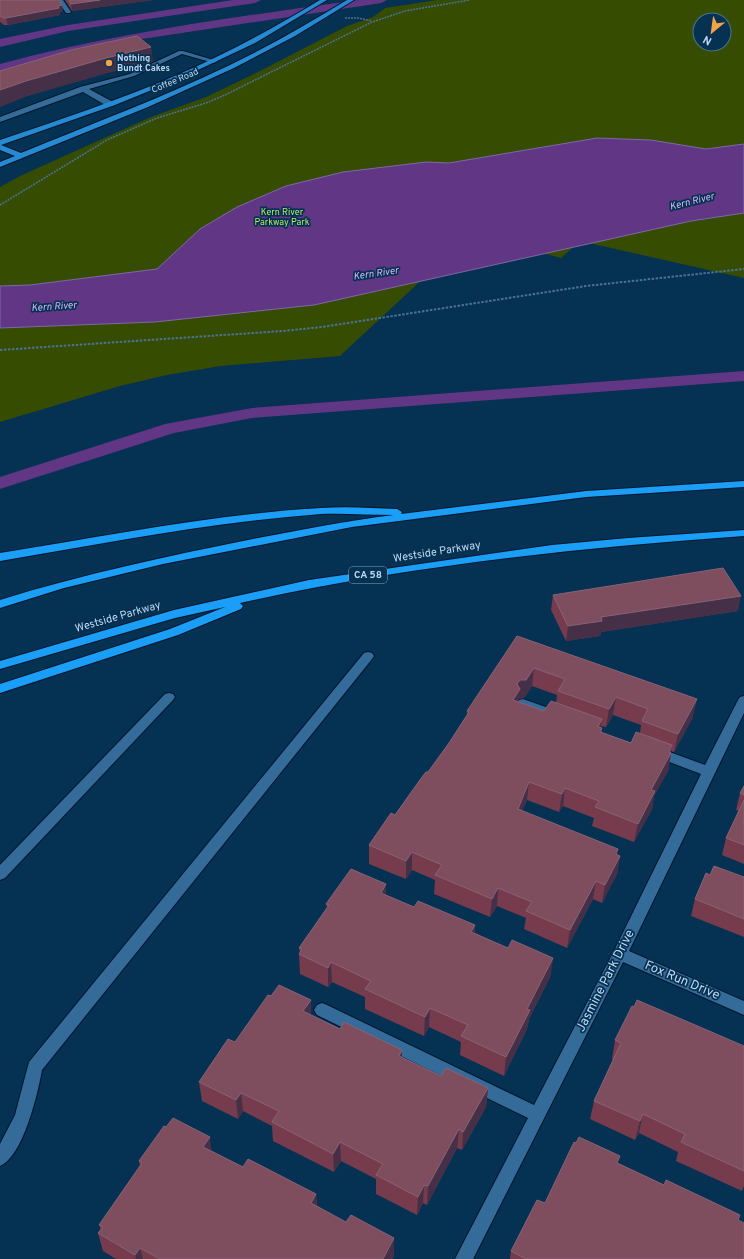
<svg xmlns="http://www.w3.org/2000/svg" width="744" height="1259" font-family="Overpass,sans-serif">
  <style>
    .green { fill: #364c01; fill-rule: evenodd }
    .water { fill: #613785; stroke: #7d68a6 }
    .lines { fill: none; stroke-linecap: round; stroke-linejoin: round }
    .canal { fill: #613785; fill-rule: evenodd }
    .minor-casing { stroke: #00182f; stroke-width: 2 }
    .major-casing { stroke: #00182f; stroke-width: 2 }
    .highway-casing { stroke: #00182f; stroke-width: 2 }
    .path-far1 { stroke: #4d7291; stroke-width: 1.5; stroke-dasharray: 2 1; stroke-linecap: butt }
    .path { stroke: #4d7291; stroke-width: 2; stroke-dasharray: 2.5 1.5; stroke-linecap: butt }
    .minor { fill: #356b99; fill-rule: evenodd }
    .major { fill: #258ad2; fill-rule: evenodd }
    .highway { fill: #1a9ef8; fill-rule: evenodd }
    .wall { fill: #763c4d; fill-rule: evenodd }
    .shaded-wall { fill: #463047 }
    .building { fill: #7e4d5e; stroke: #886376 }
    .poi-dot { fill: #f4a345; stroke: #053152; stroke-width: 1.5 }
    .labels { text-anchor: middle; dominant-baseline: central; stroke-width: 3.5; stroke-linejoin: round; paint-order: stroke }
    .far-poi-label { font-size: 9px; font-weight: bold; fill: #bed9f3; stroke: #053152; text-anchor: start }
    .far-street-label { font-size: 9px; fill: #bed9f3; stroke: #053152 }
    .far-park-label { font-size: 9px; fill: #b6e46a; stroke: #053152 }
    .far-water-label { font-size: 10px; font-style: italic; fill: #d8b8f9; stroke: #053152 }
    .shield { fill: #053152; stroke: #86a7c3; stroke-width: 1 }
    .shield-label { font-size: 10px; font-weight: bold; fill: #bed9f3 }
    .street-label { font-size: 11px; fill: #bed9f3; stroke: #053152 }
    .near-street-label { font-size: 13px; fill: #bed9f3; stroke: #053152 }
  </style>
  <rect width="100%" height="100%" fill="#053152"/>
  <!-- green -->
  <path class="green" d="M437,0H744V278L580,241L561,258L471,234L340,356L221,366L167,375L120,386L0,422V187L20,176L151,117L206,97L260,71L347,26L373,17L385,8ZM700,20H724V44H700Z"/>
  <!-- water -->
  <polygon class="water" points="597,138 651,140 706,149 744,144 744,213 691,221 314,305 155,322 0,328 0,286 30,285 157,269 200,229 237,207 286,186 343,172 426,162 449,163"/>
  <g class="lines">
    <!-- canal -->
    <g class="canal">
      <polygon points="233,0 261,0 255,3 68,31 0,47 0,39 68,25"/>
      <path d="M358,0H387L381,3L142,39L49,58L0,72V64C118,32 237,17 358,0Z"/>
      <polygon points="744,371 744,381 252,418 174,433 0,489 0,477 165,424 252,408"/>
    </g>
    <defs>
      <g id="minor">
        <polygon points="57,0 63,0 71,12 70,13 66,13"/>
        <polygon points="179,51 183,51 217,61 214,63 182,54 134,76 89,89 113,102 113,106 107,106 83,92 0,122 0,117 80,87 130,74"/>
        <path d="M368,652L372,653L374,656L372,659L42,1070C38,1093 23,1157 0,1166V1144L15,1115L29,1062L364,653Z"/>
        <polygon points="169,693 173,694 175,697 173,700 5,878 0,880 0,865 165,694"/>
        <polygon points="744,696 744,713 629,951 744,1001 744,1015 623,962 473,1259 455,1259 528,1118 317,1015 314,1010 317,1005 322,1003 327,1005 534,1105 614,951 701,774 651,755 649,752 651,749 656,747 705,765 738,700 740,697"/>
        <polygon points="523,699 563,713 564,716 563,719 558,721 519,706 517,703 519,700"/>
      </g>
      <path id="major" d="M320,0H327L255,43L181,78L115,105L1,145L21,153C91,124 162,98 230,65C270,46 309,23 347,0H354L295,36L234,68L148,107L0,167V162L15,156L0,150V140C59,120 119,100 177,75C226,54 274,28 320,0Z"/>
      <g id="highway">
        <path d="M744,481V487L586,497L352,527L163,564L64,588L0,608V600C83,574 168,556 253,539C300,530 346,521 394,515C370,515 345,513 321,514C213,522 106,543 0,561V553C106,536 214,514 321,508C346,506 372,508 397,509L402,512L401,514L586,491Z"/>
        <path d="M744,530V536C575,548 406,566 240,603L243,606L241,609L178,635L0,693V684L170,629L225,607L175,618L0,669V661L174,610L309,580L552,545L628,538Z"/>
      </g>
    </defs>
    <!-- minor casing -->
    <use href="#minor" class="minor-casing"/>
    <!-- major casing -->
    <use href="#major" class="major-casing"/>
    <!-- highway casing -->
    <use href="#highway" class="highway-casing"/>
    <!-- path-far1 -->
    <g class="path-far1">
      <polyline points="345,18 358,18 372,21"/>
      <polyline points="0,205 107,140 157,118 206,103 225,95 372,22 405,11 470,0"/>
    </g>
    <!-- path -->
    <polyline class="path" points="0,350 283,331 322,327 586,286 744,269"/>
    <!-- minor -->
    <use href="#minor" class="minor"/>
    <!-- major -->
    <use href="#major" class="major"/>
    <!-- highway -->
    <use href="#highway" class="highway"/>
  </g>
  <!-- wall -->
  <g class="wall">
    <polygon points="0,0 63,12 60,12 60,15 8,25 4,25 0,22"/>
    <polygon points="65,0 153,0 72,11"/>
    <polygon points="553,595 738,611 601,632 600,636 566,641 551,610"/>
    <path d="M517,636L693,717L674,752L671,751V753L668,771L654,796L652,809L634,842L592,826L594,818L563,806L559,812L527,800L522,811L620,856L617,874L602,903L593,899L567,948L524,929L526,918L497,906L490,917L434,894L435,880L412,870L406,879L369,864V845L395,815L428,772L449,743L467,715V711ZM532,686L557,695L556,703L544,711L518,702L519,699L524,698ZM613,715L641,725L640,733L631,743L602,732L601,726L606,727Z"/>
    <polygon points="744,786 744,864 722,855 726,838 739,811 736,810 740,793"/>
    <polygon points="710,875 744,877 744,937 691,916 695,899"/>
    <polygon points="386,884 386,895 414,907 475,925 475,933 508,948 553,958 550,977 529,1019 527,1029 504,1076 460,1055 461,1042 429,1027 424,1036 365,1009 365,997 332,982 328,987 300,974 299,954 300,953 299,948 327,908 326,904"/>
    <polygon points="311,1015 441,1076 488,1088 486,1107 462,1150 457,1148 427,1205 423,1203 417,1215 376,1194 376,1179 341,1161 334,1172 273,1141 272,1126 243,1111 238,1119 202,1101 199,1082 235,1042"/>
    <polygon points="615,1040 744,1046 744,1186 742,1191 676,1161 678,1152 639,1133 635,1140 590,1119 594,1101 613,1060 612,1059"/>
    <polygon points="166,1127 243,1167 316,1194 317,1206 394,1256 392,1259 116,1259 103,1251 98,1233 101,1230 99,1225 140,1166 139,1161"/>
    <polygon points="618,1163 738,1220 744,1259 510,1259 511,1251 545,1203"/>
  </g>
  <!-- shaded-wall -->
  <g class="shaded-wall">
    <polygon points="100,0 153,0 72,11 71,4"/>
    <polygon points="62,5 63,12 60,12 60,15 8,25 6,18"/>
    <polygon points="151,47 153,62 108,73 28,96 0,107 0,90 26,81 106,58"/>
    <polygon points="741,596 738,611 601,632 600,636 566,641 568,626 601,617"/>
    <polygon points="534,668 532,686 524,698 519,699 518,707 513,700 517,684 520,680"/>
    <polygon points="616,697 613,715 606,727 609,709"/>
    <polygon points="697,699 693,717 674,752 678,734"/>
    <polygon points="602,719 599,738 598,727"/>
    <polygon points="672,745 670,755 671,753 668,771 654,796 652,809 634,842 638,824 651,790"/>
    <polygon points="529,782 527,800 516,827 518,809"/>
    <polygon points="565,788 563,806 559,812 562,794"/>
    <polygon points="618,849 615,866 620,856 617,874 602,903 605,885 616,854"/>
    <polygon points="412,852 412,870 406,879 406,861"/>
    <polygon points="596,881 593,899 567,948 570,930"/>
    <polygon points="386,884 386,904 381,893"/>
    <polygon points="498,888 497,906 490,917 492,899"/>
    <polygon points="475,925 474,945 471,932"/>
    <polygon points="553,958 550,977 529,1019 527,1029 504,1076 506,1057 527,1009"/>
    <polygon points="331,962 332,982 328,987 328,968"/>
    <polygon points="311,1000 311,1019 303,1011"/>
    <polygon points="430,1008 429,1027 424,1036 425,1017"/>
    <polygon points="402,1050 402,1069 399,1056"/>
    <polygon points="488,1088 486,1107 462,1150 463,1132"/>
    <polygon points="241,1093 243,1111 238,1119 236,1100"/>
    <polygon points="643,1114 639,1133 635,1140 640,1121"/>
    <polygon points="459,1129 457,1148 427,1205 428,1186"/>
    <polygon points="210,1137 212,1156 203,1147"/>
    <polygon points="340,1142 341,1161 334,1172 333,1154"/>
    <polygon points="424,1185 423,1203 417,1215 418,1197"/>
    <polygon points="316,1194 317,1213 311,1203"/>
    <polygon points="394,1238 394,1256 392,1259 383,1259"/>
    <polygon points="140,1248 143,1259 136,1259 135,1255"/>
  </g>
  <!-- building -->
  <g class="building">
    <polygon points="0,0 59,0 62,5 58,6 59,8 6,18 3,18 0,16"/>
    <polygon points="69,0 100,0 71,4"/>
    <polygon points="137,36 151,47 106,58 26,81 0,90 0,71 71,50"/>
    <polygon points="723,568 741,596 601,617 602,621 568,626 553,595"/>
    <polygon points="517,636 697,699 678,734 642,721 648,709 616,697 609,709 558,691 565,679 534,668 526,680 520,680 517,684 520,689 513,700 544,711 551,701 602,719 598,727 602,728 600,732 631,743 636,732 672,745 669,752 671,753 651,790 655,791 638,824 595,807 599,801 565,788 562,794 529,782 518,809 618,849 616,854 620,856 605,885 596,881 570,930 526,911 532,902 498,888 492,899 435,875 442,865 412,852 406,861 369,845 391,813 395,815 422,777 426,772 428,772 449,743 469,712 467,711"/>
    <polygon points="744,786 744,795 740,793"/>
    <polygon points="744,800 744,845 726,838"/>
    <polygon points="714,866 744,877 744,919 695,899 706,873 710,875"/>
    <polygon points="351,869 386,884 381,893 414,907 418,901 475,925 471,932 508,948 512,940 553,958 527,1009 530,1010 506,1057 461,1036 468,1025 430,1008 425,1017 365,989 371,981 331,962 328,968 299,954 302,949 299,948 329,905 326,904"/>
    <polygon points="279,985 311,1000 303,1011 340,1029 344,1022 402,1050 399,1056 441,1076 446,1068 488,1088 463,1132 459,1129 428,1186 424,1185 418,1197 376,1175 383,1164 340,1142 333,1154 272,1122 279,1111 241,1093 236,1100 199,1082 228,1039 235,1042 268,995 271,996"/>
    <polygon points="637,1000 744,1046 744,1171 681,1142 685,1134 643,1114 640,1121 594,1101 621,1043 615,1040 632,1006 634,1007"/>
    <polygon points="173,1118 210,1137 203,1147 243,1167 248,1159 316,1194 311,1203 346,1222 351,1215 394,1238 383,1259 160,1259 140,1248 135,1255 98,1233 103,1227 99,1225 142,1163 139,1161 164,1126 166,1127"/>
    <polygon points="579,1137 620,1156 617,1163 664,1185 666,1180 740,1215 738,1220 744,1223 744,1259 526,1259 511,1251 537,1200 545,1203 574,1142 576,1143"/>
  </g>
  <!-- markers -->
  <circle class="poi-dot" cx="109" cy="63" r="4"/>
  <g class="labels">
    <!-- far-poi labels -->
    <g class="far-poi-label">
      <text x="117" y="58">Nothing<tspan x="117" dy="10">Bundt Cakes</tspan></text>
    </g>
    <!-- far-street labels -->
    <g class="far-street-label">
      <text transform="translate(175 81) rotate(-23)">Coffee Road</text>
    </g>
    <!-- far-park labels -->
    <g class="far-park-label">
      <text x="282" y="212">Kern River<tspan x="282" dy="10">Parkway Park</tspan></text>
    </g>
    <!-- far-water labels -->
    <g class="far-water-label">
      <text transform="translate(692 202) rotate(-14)">Kern River</text>
      <text transform="translate(376 274) rotate(-8)">Kern River</text>
      <text transform="translate(54 307) rotate(-4)">Kern River</text>
    </g>
    <!-- shield labels -->
    <rect class="shield" x="349" y="567" width="38" height="16" rx="3"/>
    <g class="shield-label">
      <text x="368" y="575">CA 58</text>
    </g>
    <!-- street labels -->
    <g class="street-label">
      <text transform="translate(437 552) rotate(-9)">Westside Parkway</text>
      <text transform="translate(118 617) rotate(-16)">Westside Parkway</text>
    </g>
    <!-- near-street labels -->
    <g class="near-street-label">
      <text transform="translate(606 981) rotate(-63)">Jasmine Park Drive</text>
      <text transform="translate(682 981) rotate(23)">Fox Run Drive</text>
    </g>
  </g>
  <!-- north arrow -->
  <g transform="translate(712 32) rotate(209)"><circle r="19" fill="#053152" stroke="#4f7492"/>
  <path d="M0-3L7 15L0 10L-7 15Z" fill="#f4a345"/>
  <text y="-6" font-size="11" font-weight="bold" text-anchor="middle" fill="#bed9f3">N</text>
  </g>
</svg>
